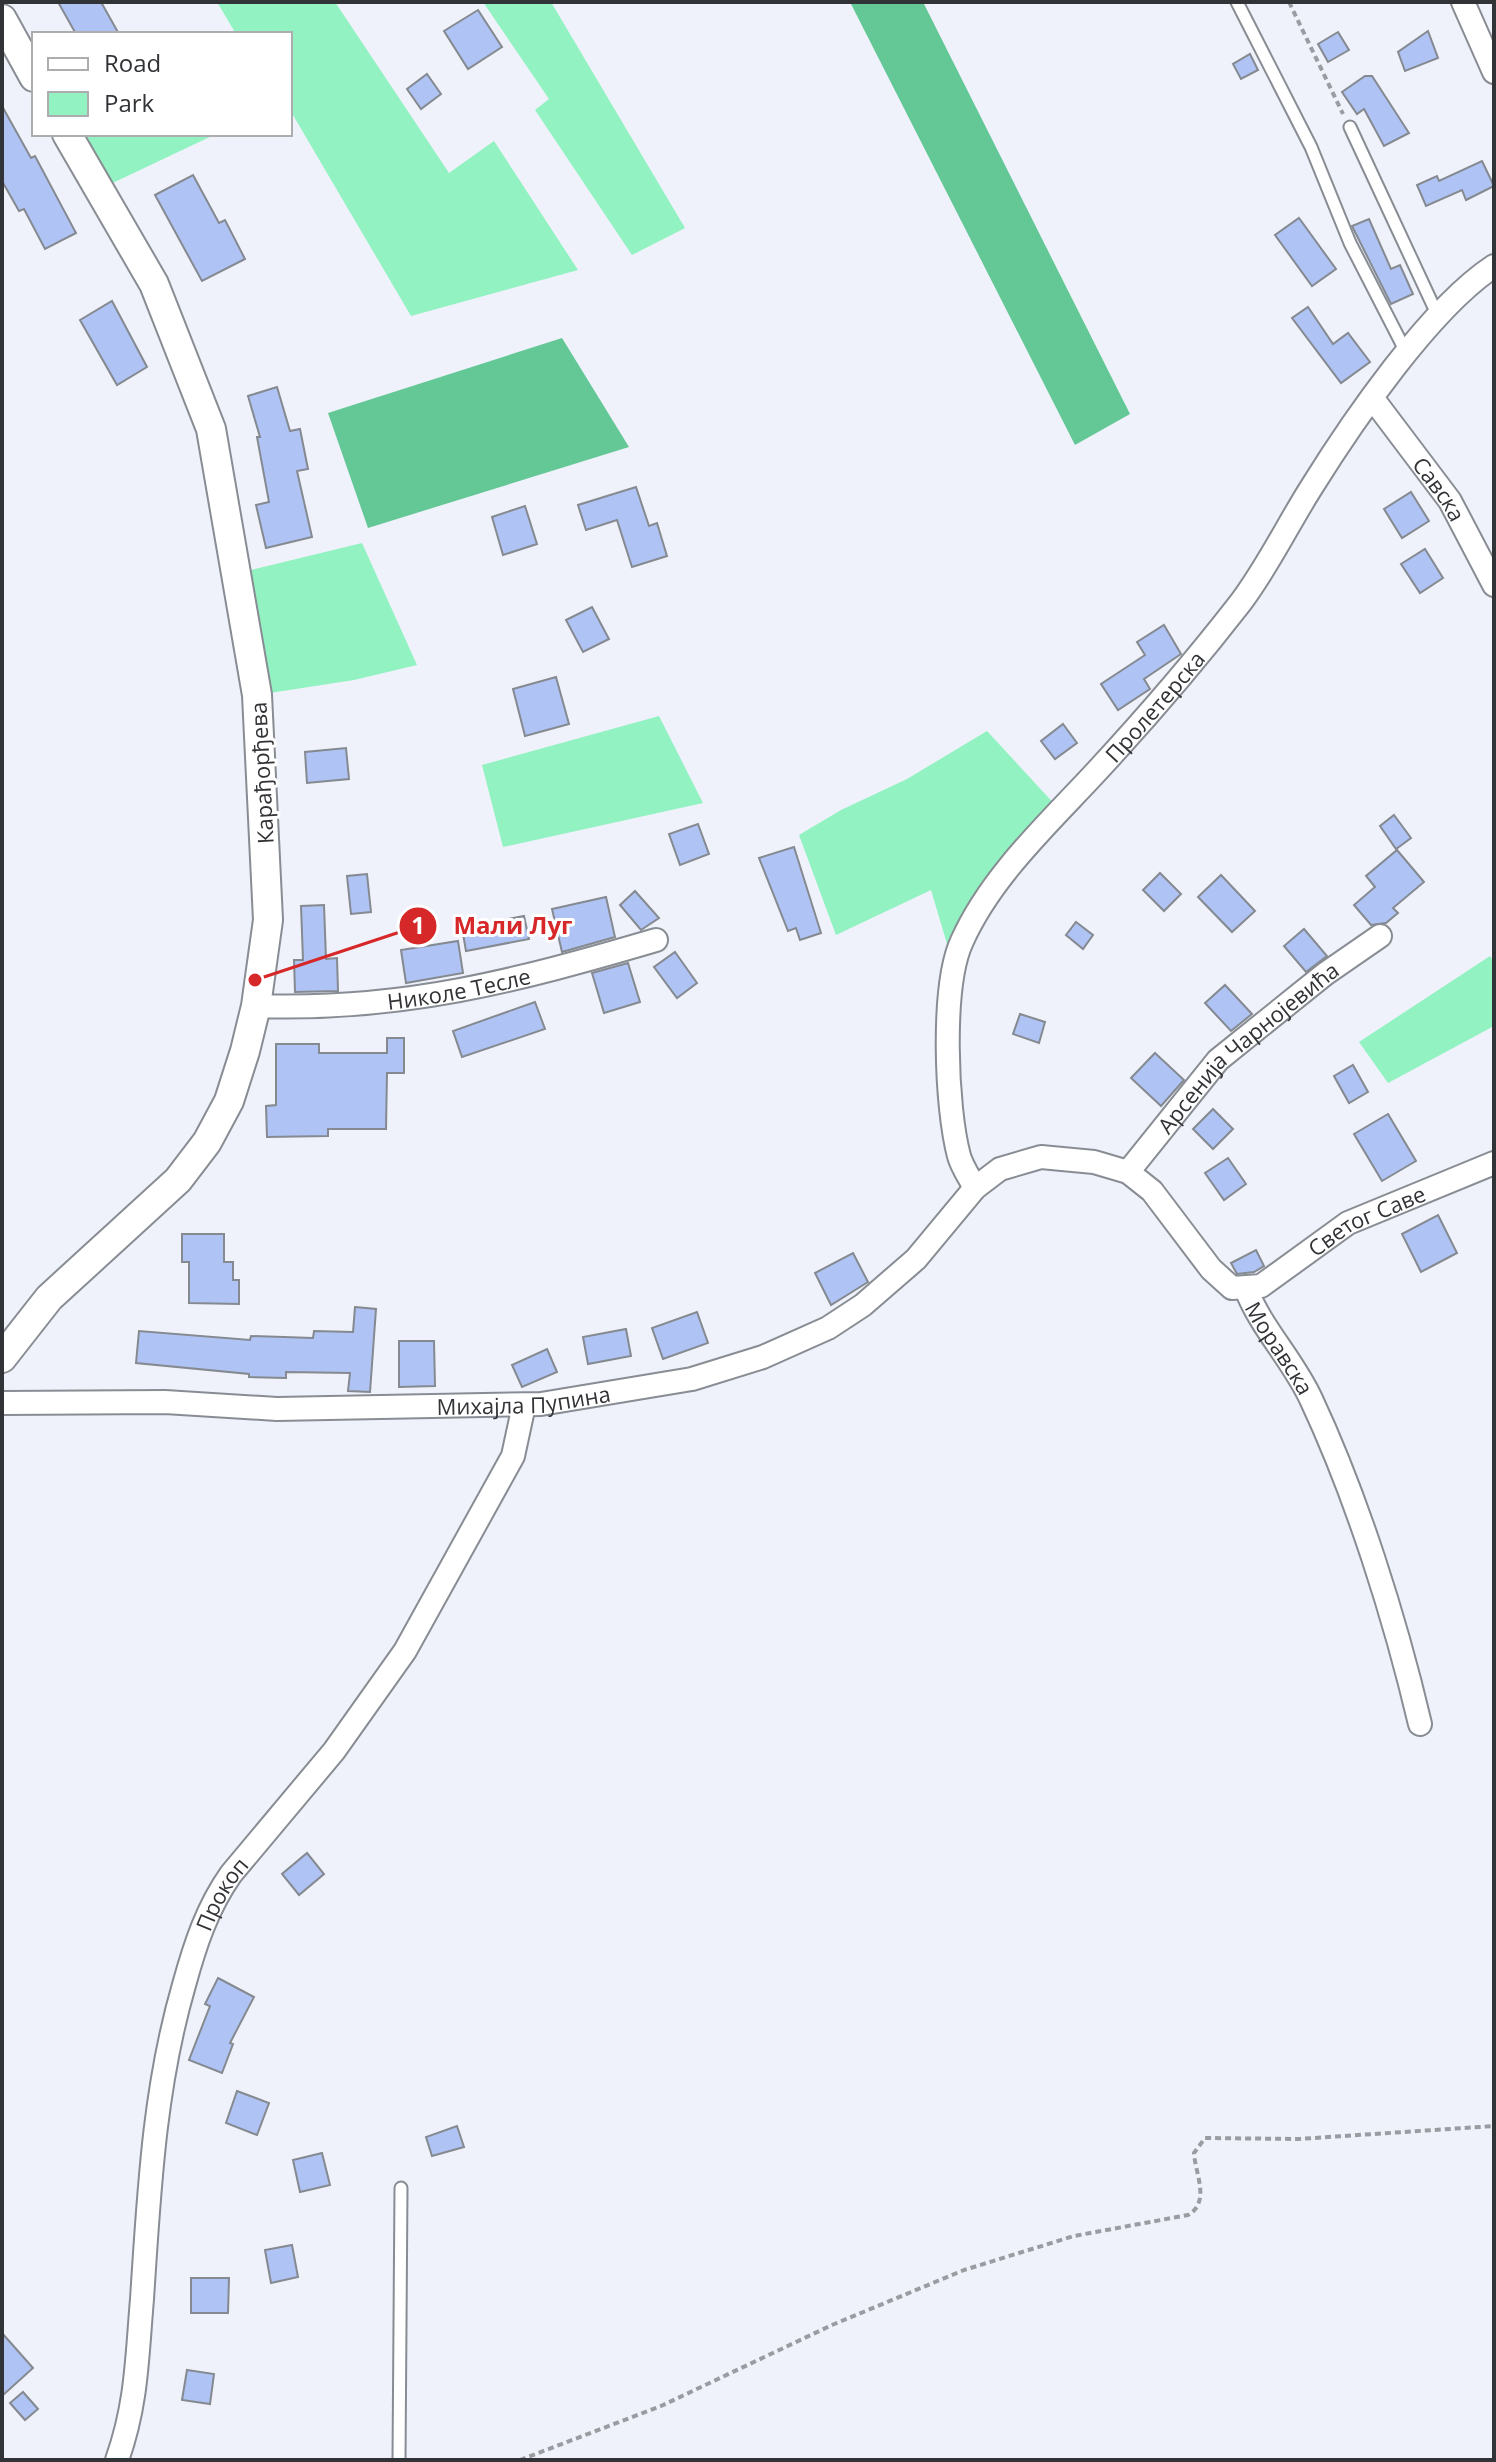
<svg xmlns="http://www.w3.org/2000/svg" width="1496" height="2462" font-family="'Open Sans',sans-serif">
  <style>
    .green { fill: #92f2c1 }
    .forest { fill: #63c796 }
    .building { fill: #afc4f4; stroke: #858990; stroke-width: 2 }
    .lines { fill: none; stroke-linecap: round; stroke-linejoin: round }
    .service-casing { stroke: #888c93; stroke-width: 15 }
    .minor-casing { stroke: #888c93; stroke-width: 26 }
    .tertiary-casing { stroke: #888c93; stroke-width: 32 }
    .path { stroke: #999ca1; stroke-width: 4; stroke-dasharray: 6 4; stroke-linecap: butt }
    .service { stroke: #fff; stroke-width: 11 }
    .minor { stroke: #fff; stroke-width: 22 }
    .tertiary { stroke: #fff; stroke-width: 28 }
    .labels { text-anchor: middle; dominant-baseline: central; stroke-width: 6; stroke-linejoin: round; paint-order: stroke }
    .street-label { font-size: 22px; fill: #313336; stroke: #fff }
    .leader { fill: none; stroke: #d62828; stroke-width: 3 }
    .callout-dot { fill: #d62828; stroke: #fff; stroke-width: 3 }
    .mark-label { font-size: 24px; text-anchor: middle; font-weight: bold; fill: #fff }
    .callout-label { font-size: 24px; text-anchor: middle; font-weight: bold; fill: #d62828; stroke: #fff; stroke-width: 6; stroke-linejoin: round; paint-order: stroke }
  </style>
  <rect width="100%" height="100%" fill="#eff2fa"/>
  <!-- green -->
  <g class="green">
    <polygon points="217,2 335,2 449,173 494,141 578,270 411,316 290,110 290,34 236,34"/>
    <polygon points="483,2 551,2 685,228 632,255 535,110 549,99"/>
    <polygon points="67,134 216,134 100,189"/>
    <polygon points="362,543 417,665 354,680 257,695 235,574"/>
    <polygon points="659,716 703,803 503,847 482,765"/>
    <polygon points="987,731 1060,810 953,964 931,890 836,935 799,835 841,810 907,779"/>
    <polygon points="1490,956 1494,962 1494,1026 1388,1083 1359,1042"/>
  </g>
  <!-- forest -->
  <g class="forest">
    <polygon points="850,2 923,2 1130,414 1075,445"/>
    <polygon points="562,338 629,447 368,528 328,413"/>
  </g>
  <!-- building -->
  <g class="building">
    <polygon points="58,2 101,2 119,34 76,34"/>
    <polygon points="478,10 502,47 468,69 444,31"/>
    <polygon points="1428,31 1438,58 1405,71 1398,52"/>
    <polygon points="1338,32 1349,50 1328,62 1318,44"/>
    <polygon points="1250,54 1258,70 1241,79 1233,64"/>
    <polygon points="427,74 441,94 421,109 407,89"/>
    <polygon points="1365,76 1372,76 1409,133 1384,146 1364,109 1357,114 1342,92"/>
    <polygon points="2,106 31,158 35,156 76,233 45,249 24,209 19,211 2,181"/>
    <polygon points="1482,161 1494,186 1466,200 1462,190 1426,206 1417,185 1437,176 1439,181"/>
    <polygon points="193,175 219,223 225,220 245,259 202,281 155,195"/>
    <polygon points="1299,218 1336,269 1312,286 1275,235"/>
    <polygon points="1369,219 1391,269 1400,265 1413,294 1391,304 1352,226"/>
    <polygon points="112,301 147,367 117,385 80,320"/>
    <polygon points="1308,307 1333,344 1348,333 1370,362 1341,383 1292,318"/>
    <polygon points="277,387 290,431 300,429 308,469 297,471 312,537 266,548 256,505 269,502 257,437 260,437 248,396"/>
    <polygon points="636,487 649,526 657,523 667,556 632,567 617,520 586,530 578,505"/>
    <polygon points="1411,492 1429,521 1402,538 1384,509"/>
    <polygon points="525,506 537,544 503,555 492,517"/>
    <polygon points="1425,549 1443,578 1420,593 1401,564"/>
    <polygon points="592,607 609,639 583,652 566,620"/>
    <polygon points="1164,625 1181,654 1144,679 1150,689 1118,710 1101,684 1145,655 1137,642"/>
    <polygon points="556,677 569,724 525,736 513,689"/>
    <polygon points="1063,724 1077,743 1055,759 1041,741"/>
    <polygon points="346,748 349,779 307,783 305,752"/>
    <polygon points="1394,815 1411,838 1396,849 1380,826"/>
    <polygon points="698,824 709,854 680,865 669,834"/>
    <polygon points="794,847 821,933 800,940 796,928 788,931 759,858"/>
    <polygon points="1397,850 1424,882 1393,908 1398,913 1386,923 1371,925 1354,905 1375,887 1366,876"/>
    <polygon points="1160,873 1181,894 1164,911 1143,890"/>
    <polygon points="367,874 371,912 351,914 347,876"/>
    <polygon points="1221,875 1255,911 1232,932 1198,897"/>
    <polygon points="635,891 659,918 641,930 620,905"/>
    <polygon points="606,897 615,937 562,952 552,909"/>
    <polygon points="324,905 326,959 337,958 338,991 295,992 294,960 303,960 301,906"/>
    <polygon points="524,916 529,939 466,951 462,928"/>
    <polygon points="1076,922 1093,935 1083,949 1066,935"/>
    <polygon points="1304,929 1327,956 1306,972 1284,946"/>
    <polygon points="458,941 463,973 406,983 401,950"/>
    <polygon points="675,952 697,983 677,998 654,967"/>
    <polygon points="628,963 640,1002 604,1013 592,973"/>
    <polygon points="1225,985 1252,1014 1231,1031 1205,1003"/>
    <polygon points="535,1002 545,1029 462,1057 453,1031"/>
    <polygon points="1020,1014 1045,1022 1039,1043 1013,1034"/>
    <polygon points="387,1038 404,1038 404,1073 387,1073 386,1129 328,1129 328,1136 267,1137 266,1106 276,1105 276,1044 319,1044 319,1053 387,1053"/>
    <polygon points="1155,1053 1184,1080 1161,1106 1131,1078"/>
    <polygon points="1353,1065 1368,1092 1349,1103 1334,1076"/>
    <polygon points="1213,1109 1233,1129 1213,1149 1193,1129"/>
    <polygon points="1388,1114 1416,1161 1382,1181 1354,1134"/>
    <polygon points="1228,1158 1246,1184 1224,1200 1205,1173"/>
    <polygon points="1438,1215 1457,1253 1421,1272 1402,1234"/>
    <polygon points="182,1234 224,1234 224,1262 233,1262 233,1280 239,1280 239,1304 189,1303 189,1262 182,1262"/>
    <polygon points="1256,1250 1264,1266 1254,1272 1237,1274 1231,1263"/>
    <polygon points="853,1253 868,1282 831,1305 815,1273"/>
    <polygon points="355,1307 376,1309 370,1392 348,1391 350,1373 286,1372 286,1378 249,1377 249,1374 136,1363 139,1331 250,1340 251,1336 313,1338 314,1331 353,1332"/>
    <polygon points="697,1312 708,1343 663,1359 652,1328"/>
    <polygon points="626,1329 631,1356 588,1364 583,1337"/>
    <polygon points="399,1341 434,1341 435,1386 399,1387"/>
    <polygon points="547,1349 557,1372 522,1387 512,1365"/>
    <polygon points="307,1853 324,1874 299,1895 282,1874"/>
    <polygon points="218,1978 254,1997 230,2043 233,2044 222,2073 189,2060 210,2006 205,2004"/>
    <polygon points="237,2091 269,2103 257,2135 226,2123"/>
    <polygon points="457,2126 464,2147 432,2156 426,2137"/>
    <polygon points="322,2153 330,2185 300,2192 293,2160"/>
    <polygon points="292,2245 298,2277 271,2283 265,2250"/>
    <polygon points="191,2278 229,2278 228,2313 191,2313"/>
    <polygon points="2,2333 33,2368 2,2396"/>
    <polygon points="187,2370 214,2374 210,2404 182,2400"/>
    <polygon points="23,2392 38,2409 25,2420 10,2403"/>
  </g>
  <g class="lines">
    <defs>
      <g id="service">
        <polyline points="1237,2 1311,147 1350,243 1407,354"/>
        <polyline points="1350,127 1438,316"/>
        <polyline points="399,2460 401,2188"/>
      </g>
      <g id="minor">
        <polyline points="1463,2 1494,72"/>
        <path id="s1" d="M1373,399L1450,501L1494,585"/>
        <path id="s2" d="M256,1006C403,1011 516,981 656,940"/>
        <path id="s3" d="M1128,1172L1218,1060L1325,974L1380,936"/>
        <path id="s4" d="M975,1188C970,1178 962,1167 959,1156C946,1108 941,986 962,941C991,876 1049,823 1097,771C1147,717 1196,660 1241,602C1268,566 1287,526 1311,488C1352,422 1430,308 1494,266"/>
        <path id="s5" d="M1246,1289C1261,1328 1293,1360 1311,1399C1357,1497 1395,1618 1420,1724"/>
        <path id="s6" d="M2,1403L165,1402L277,1409L541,1404L692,1379L763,1357L828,1328L863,1305L916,1259L975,1188L1000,1169L1041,1157L1094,1162L1128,1172L1152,1191L1211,1269L1232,1288L1261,1286L1348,1223L1494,1163"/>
        <path id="s7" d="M117,2460C137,2404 137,2357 142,2299C149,2192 154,2088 184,1985C195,1945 207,1908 231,1874L334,1751L405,1651L513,1456L524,1405"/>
      </g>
      <g id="tertiary">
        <polyline points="2,19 34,77"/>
        <polyline points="2,1358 49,1298 178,1180 207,1142 229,1101 245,1051 256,1006 268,920 257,695 211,429 154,284 67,134"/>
      </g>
    </defs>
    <!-- service casing -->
    <use href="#service" class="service-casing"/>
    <!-- minor casing -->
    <use href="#minor" class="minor-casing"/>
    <!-- tertiary casing -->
    <use href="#tertiary" class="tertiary-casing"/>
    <!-- path -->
    <g class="path">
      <polyline points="1289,2 1343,114"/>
      <path d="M520,2460L661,2406L832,2325L964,2270L1074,2236L1188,2215C1211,2202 1195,2173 1194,2153L1205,2138L1299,2139L1494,2126"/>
    </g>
    <!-- service -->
    <use href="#service" class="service"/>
    <!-- minor -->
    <use href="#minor" class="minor"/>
    <!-- tertiary -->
    <use href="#tertiary" class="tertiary"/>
  </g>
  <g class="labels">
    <!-- street labels -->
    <g class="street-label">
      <text stroke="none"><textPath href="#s1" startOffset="112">Савска</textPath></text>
      <text stroke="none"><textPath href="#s4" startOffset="558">Пролетерска</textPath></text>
      <text transform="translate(261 773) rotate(-93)">Карађорђева</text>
      <text stroke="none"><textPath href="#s2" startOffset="204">Николе Тесле</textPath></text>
      <text stroke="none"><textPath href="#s3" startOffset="174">Арсенија Чарнојевића</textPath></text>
      <text stroke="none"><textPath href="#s6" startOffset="1516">Светог Саве</textPath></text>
      <text stroke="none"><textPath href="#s5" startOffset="68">Моравска</textPath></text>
      <text stroke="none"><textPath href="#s6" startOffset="522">Михајла Пупина</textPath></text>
      <text stroke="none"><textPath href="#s7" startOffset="580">Прокоп</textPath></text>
    </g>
  </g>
  <!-- callouts -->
  <path class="leader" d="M255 980L418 926"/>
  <g class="callout-dot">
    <circle cx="255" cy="980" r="8"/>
    <circle cx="418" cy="926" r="20"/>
  </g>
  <g class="mark-label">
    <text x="418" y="934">1</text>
  </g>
  <g class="callout-label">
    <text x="513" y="934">Мали Луг</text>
  </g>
  <!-- border -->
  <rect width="1496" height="2462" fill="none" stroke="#313336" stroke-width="8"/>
  <!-- legend -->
  <rect x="32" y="32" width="260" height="104" fill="#ffffff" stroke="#adadaf" stroke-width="2"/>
  <rect x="48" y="58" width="40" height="12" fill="#ffffff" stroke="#adadaf" stroke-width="2"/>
  <text x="104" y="72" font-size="24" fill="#313336">Road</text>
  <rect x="48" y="92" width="40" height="24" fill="#92f2c1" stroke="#adadaf" stroke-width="2"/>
  <text x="104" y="112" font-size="24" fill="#313336">Park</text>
</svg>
